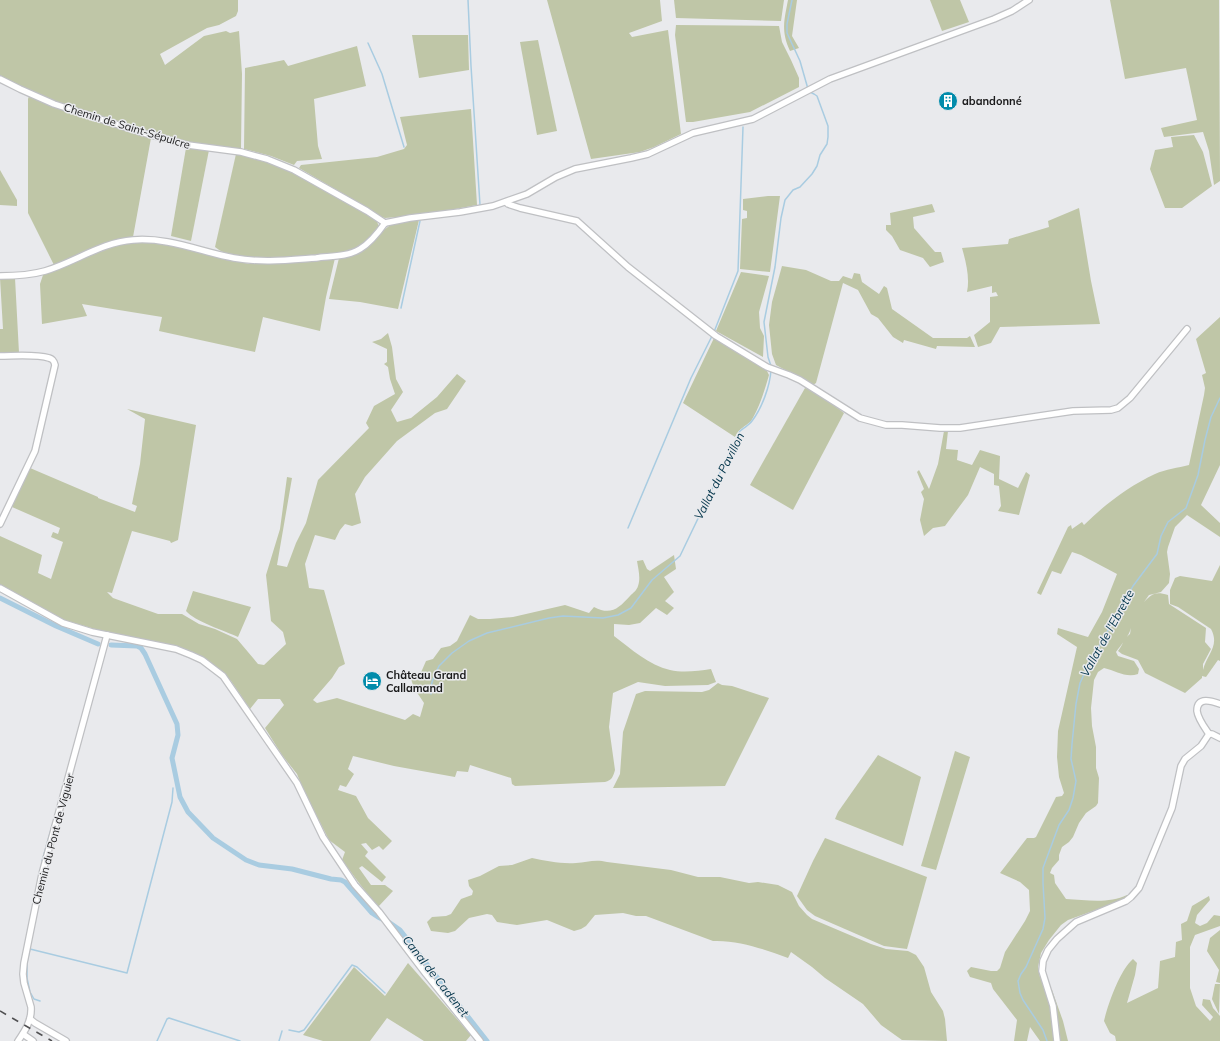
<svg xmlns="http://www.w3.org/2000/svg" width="1220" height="1041" font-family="Mulish,sans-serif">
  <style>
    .green { fill: #bfc6a7 }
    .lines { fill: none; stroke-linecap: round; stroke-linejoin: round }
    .stream { stroke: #a9cce1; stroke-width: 1.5 }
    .canal { stroke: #a9cce1; stroke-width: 5 }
    .street-casing { stroke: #bfc0c3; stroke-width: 8 }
    .street { stroke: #fff; stroke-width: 5.5 }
    .rail { stroke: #505052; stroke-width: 1.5; stroke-dasharray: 7 7; stroke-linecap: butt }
    .labels { text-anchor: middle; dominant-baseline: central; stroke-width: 3; stroke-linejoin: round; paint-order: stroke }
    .poi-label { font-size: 11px; font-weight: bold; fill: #1a1a1b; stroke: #e9eaed; text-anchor: start }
    .street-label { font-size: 11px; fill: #1a1a1b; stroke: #e9eaed }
    .water-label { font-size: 12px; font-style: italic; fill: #02344a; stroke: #e9eaed }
  </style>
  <rect width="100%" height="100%" fill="#e9eaed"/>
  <!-- green -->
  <g class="green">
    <polygon points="0,0 238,0 238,11 236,16 219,25 207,28 160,54 165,65 204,36 226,31 230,33 239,31 242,74 241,148 238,149 187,143 164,137 81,112 31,92 0,76"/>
    <polygon points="547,0 660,0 662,21 629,33 632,37 668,30 681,134 654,147 640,152 591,159"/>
    <polygon points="674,0 784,0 781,21 676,18"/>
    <path d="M788,0H797L792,36L799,48L790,51C781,31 784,21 788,0Z"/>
    <polygon points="930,0 960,0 969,22 942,31"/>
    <polygon points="1110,0 1219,0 1220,181 1214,185 1209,151 1203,132 1164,137 1161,128 1197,120 1186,68 1125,79"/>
    <polygon points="676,25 779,26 782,42 791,60 799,78 799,87 750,112 693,122 686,122 675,35"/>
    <polygon points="412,35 468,35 469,70 419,78"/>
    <polygon points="538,40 557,131 537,135 520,42"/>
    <polygon points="357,46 366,86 314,99 318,146 322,159 297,161 294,165 271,156 244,149 245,68 284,60 288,66"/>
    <polygon points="29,96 66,111 151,138 133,237 117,240 54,265 28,213 28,99"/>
    <polygon points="471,109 477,205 423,215 385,218 374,214 364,206 299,168 301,165 377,157 404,149 407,145 400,117"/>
    <polygon points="1194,135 1203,152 1212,186 1182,208 1165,208 1150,169 1155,150 1173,147 1171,137"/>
    <polygon points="186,148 209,150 191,241 171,236"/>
    <path d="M236,154L274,163L293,172L367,214L376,220L379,226L364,244L347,252L265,259C248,259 228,258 215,247Z"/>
    <polygon points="0,170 17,200 17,206 0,205"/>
    <polygon points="768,196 780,196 770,272 740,269 742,219 747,218 747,211 743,210 743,199"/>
    <polygon points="932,204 935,212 913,217 914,228 935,252 941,252 944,262 930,267 923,258 900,250 892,236 886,230 886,225 891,225 890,213"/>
    <path d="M1079,208L1091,281L1100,324L1000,327L991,343L978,347L974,335L990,322V297L998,296L996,292L992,293V286L967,292C970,278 966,262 962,248L1008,244L1009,239L1049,227L1048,221Z"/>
    <polygon points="419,220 398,309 360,302 329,299 339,258 352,256 389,226 399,221"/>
    <polygon points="148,242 169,244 249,264 272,264 335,258 326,297 320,331 263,317 255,352 159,331 162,317 82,304 87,316 42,324 40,284 43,275 98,252 123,244"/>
    <polygon points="782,266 806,270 831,281 839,281 843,276 852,279 854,273 860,274 862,282 879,294 884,286 887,288 892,309 933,338 967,338 970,336 975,347 937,346 936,349 904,340 903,343 893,337 878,318 871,314 858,290 843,283 816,383 813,385 776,365 772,354 769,325 772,302"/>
    <polygon points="741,272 769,276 759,312 760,328 764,336 763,357 716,331"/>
    <polygon points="0,278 15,278 19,353 0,354 0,329 3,329"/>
    <path d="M1220,317V465L1201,505L1220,523V537L1187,515L1175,527L1168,547L1167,552L1170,574L1169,583L1161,592L1149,595L1144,602C1152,594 1155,591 1168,595L1169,604L1206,628L1205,642L1211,649L1203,664V670C1207,654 1220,646 1211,629L1178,607L1170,604V590L1175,578L1180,576L1212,581L1220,565V661L1218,660L1206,677L1202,676V678L1185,693L1145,673L1138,660L1122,654L1118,651C1122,646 1125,637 1130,634L1131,628C1129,636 1121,645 1116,652L1118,656L1134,661L1139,669L1138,674C1126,678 1116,671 1104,668L1098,672L1094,680L1091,708L1092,726L1096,747V768L1099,778L1098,803L1096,806L1086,813L1079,823L1073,837L1069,842L1062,847L1059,855V860L1052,868L1050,873L1054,875L1055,883L1066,899C1086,900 1109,904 1127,895V897L1112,904L1068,920L1061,925L1049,940L1041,953L1038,967L1040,977L1049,998L1056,1041H1040L1030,1027L1027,1041H1014L1017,1020L993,989L991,983L970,977L967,971L971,967L991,971H997L1000,968L1005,952L1025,921L1030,911L1029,890L1020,882L1000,873L1027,838H1034L1036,837L1056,797L1062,796L1064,793L1059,777L1057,757L1058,731L1077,647L1057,634L1058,628L1088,637L1102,612L1117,574L1081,555L1072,552L1061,574L1052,571L1041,595L1037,593L1068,527L1071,525L1072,529L1082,522L1084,525C1104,505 1129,486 1155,474C1166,469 1178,468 1189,465L1204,395L1205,388L1202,375L1206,373L1196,339Z"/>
    <path d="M388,333L392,347L396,379L403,392L391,410L397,422L411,418L437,397L457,374L466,381L447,409L435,413L397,441L365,477L355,494L361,523L352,526L345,524L340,530L335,540L315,535L305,564L309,588L324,590L345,664L339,667L332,678L313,700L317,703L337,698L405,720L413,714L420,717L424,703L414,688L411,679L413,675L419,677L426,661L433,659L441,648L450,646L457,641L470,615L478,619H490L513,617L565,605L589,613L594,607C611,616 619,608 630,596C633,593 637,590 638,586C641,578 638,568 637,561L643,560L647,569L650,571L674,555L676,569L664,577L674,592L665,601L674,608L667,615L656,608L640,623L629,625L614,624V636C631,649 649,665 670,670C683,673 698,671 711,669L716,682L708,685L665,686L638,682L613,693L609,727L615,770C613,777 612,780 605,782L515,786L512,784L511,778L470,765L468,772L457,771L455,777L394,766L353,756L348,769L354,774L346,787L340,785L338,790L356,796L368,818L392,841L383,850L379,846L372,850L366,843L361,844L368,852L365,856L386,877L382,882L362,866L359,868L371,885H385L393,891L378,907L359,883L342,860L345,852L329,840L303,789L297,774L282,755L265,728L284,705L280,699H258L250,709L231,681L216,667L204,658L178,647L157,642L105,632L64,620L0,585V536L42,555L38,573L51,579L63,542L51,537L53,532L58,534L60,528L12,507L30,468L98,497V498L135,512L137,506L132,504L140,464L145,419L127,409L196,425L178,540L171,543L170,541L132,531L112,593L107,592L113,598L158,614H182L199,624L215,629L237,639L258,664L264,665L286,644L283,632L271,621L266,575L280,529L287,477L292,478L277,565L287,567L296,543L306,523L318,480L369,428L366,423L374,406L395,394L390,379L388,367L384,364L387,362V349L372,342L381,339Z"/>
    <path d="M714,338L766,369L769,375C765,389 759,409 751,421C745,427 739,428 735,437L683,403Z"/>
    <polygon points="805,388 815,391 844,413 793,510 750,485"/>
    <polygon points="944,431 948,431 946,449 958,450 957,460 972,465 980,450 1000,456 999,479 1018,488 1026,472 1030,475 1019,515 998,511 1001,506 999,486 994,485 994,474 980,467 968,495 945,526 933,528 924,536 920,520 924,499 921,492 924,489 917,472 919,470 929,489 938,464"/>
    <path d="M193,591L251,607L238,637C225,631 194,621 186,611Z"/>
    <polygon points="718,683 722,685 732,686 769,698 725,786 613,788 620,774 623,732 636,694 645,691 702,692 709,690"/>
    <polygon points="955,751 970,757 936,870 921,866"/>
    <polygon points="878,755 921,777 903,846 835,819 838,812"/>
    <polygon points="825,838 927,877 907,949 884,946 815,916 807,910 797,896 813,861"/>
    <path d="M532,858C547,861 560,864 576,863C587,862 596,859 607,862L671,870L698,877H720L749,883L758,882L778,885L792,892L799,906L807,915L812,919L871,944L886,949L908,951L916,955L924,967L931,992L943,1011L945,1019L947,1041L902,1040L881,1025L863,1004L825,978L812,967L791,952L788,958C763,949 739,940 713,941L646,916H636L623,913L595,915L586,926L581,929L574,931L547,920L517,925L497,922L492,915L487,914L469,918L455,931L448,933L431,931L427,922L432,917L446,916L451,914L461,899L472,895L473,891L469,886L468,880L480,876L499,866L512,865Z"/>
    <path d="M1209,896L1210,900L1197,915L1195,923L1200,926L1207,923L1214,915L1220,916V926L1195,935L1190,947V988L1196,1006L1210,1021L1213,1017L1202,1005L1203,999L1210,1000L1213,1008L1220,1016V1041H1116L1115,1036L1110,1033L1104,1021C1108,1004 1120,970 1133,959L1137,963L1135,975L1127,1003L1158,988L1160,961L1175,957L1176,942L1182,940L1181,924L1187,921L1192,906Z"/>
    <polygon points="1220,930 1220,983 1216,982 1219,970 1207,951 1210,938"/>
    <polygon points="408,963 471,1035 466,1041 424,1041 387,1018 370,1041 323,1041 303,1035 354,967 385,996"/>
    <polygon points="1215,984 1220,984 1219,1014 1212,999"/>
    <polygon points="1050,989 1052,990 1063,1021 1068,1041 1059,1041"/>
  </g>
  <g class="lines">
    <!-- stream -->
    <g class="stream">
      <polyline points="468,0 471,66 480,205"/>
      <polyline points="368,43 382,74 404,147"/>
      <polyline points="401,308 420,221"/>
      <polyline points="714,332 738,271 743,127"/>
      <polyline points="771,366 768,357 764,322 775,267 781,218 785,200 793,190 800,187 812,174 817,166 820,155 827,144 828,137 828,126 817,96 814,94 810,92 808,89 800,61 787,33 787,24 792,0"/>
      <polyline points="628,528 691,378 712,336"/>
      <path d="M431,694V686L433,679L439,666L452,653L469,641L487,633L549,618L563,616L603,618L618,615L631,608L652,580L680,556L740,431C744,428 749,425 752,421C762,408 770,386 771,370"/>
      <polyline points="42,861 53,823"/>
      <polyline points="40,1001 34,999 30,992 27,978 27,962 30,949 127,973 172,802 173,788"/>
      <polyline points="289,1030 299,1032 304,1030 352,965 357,967 385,993"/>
      <polyline points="157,1041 167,1019 169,1018 240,1041"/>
      <polyline points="279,1041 282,1031"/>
      <polyline points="1047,1041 1043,1030 1023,1000 1020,993 1018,981 1021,974 1026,967 1043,929 1045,918 1043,883 1043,868 1059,825 1069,810 1073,798 1076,781 1071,759 1072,744 1076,704 1080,683 1087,668 1133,586 1157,554 1161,536 1168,522 1186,508 1198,475 1205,440 1211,417 1220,398"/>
    </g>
    <!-- canal -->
    <g class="canal">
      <polyline points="0,598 56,626 98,644"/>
      <polyline points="111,645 137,646 141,648 145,654 177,724 178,735 172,758 180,797 188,812 213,838 246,860 259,865 292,869 331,879 341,880 345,882 372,913 378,917 390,923 400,930 487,1041"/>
    </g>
    <defs>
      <g id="street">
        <polyline points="0,79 20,89 54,104 140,132 188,145 241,152 267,159 294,170 367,211 385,223"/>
        <polyline points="506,202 508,204 520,208 577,221 628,267 716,336 767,367 789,375 800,380 860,418 886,425 902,425 940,428 960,428 1073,411 1111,410 1118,408 1130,398 1187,329"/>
        <polyline points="385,223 410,218 460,212 493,206 527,194 556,177 575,169 631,158 648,154 693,133 753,119 830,79 994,19 1012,11 1029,0"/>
        <path d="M0,276C15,276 31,275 45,271C75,262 102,242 133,240C168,237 201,252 234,258C262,263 288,260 316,258C330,256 347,257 360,249C370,243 378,233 385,223"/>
        <path d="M0,356C14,356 36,354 49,358C53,359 54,361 55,365L35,451L0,524"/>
        <polyline points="0,588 63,623 92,632 176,649 191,655 202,660 223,676 297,783 323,837 355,885 379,912 426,974 480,1041"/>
        <path d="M1209,734C1205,728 1198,719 1197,711C1197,696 1212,701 1220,704"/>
        <polyline points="1209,734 1212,734 1220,738"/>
        <polyline points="30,1019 35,1023 66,1041"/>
        <polyline points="23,1034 33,1041"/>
        <path d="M18,1041C25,1031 32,1020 31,1007L24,983L23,974L24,963L42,874L107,635"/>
        <polyline points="1057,1041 1053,1006 1042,971 1043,961 1048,950 1057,939 1076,922 1126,901 1131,897 1139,888 1172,808 1181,766 1185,759 1201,746 1209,734"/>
      </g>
    </defs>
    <!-- street casing -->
    <use href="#street" class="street-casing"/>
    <!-- street -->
    <use href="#street" class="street"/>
    <!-- rail -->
    <polyline class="rail" points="0,1011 52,1041"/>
  </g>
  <!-- icons -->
  <defs>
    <symbol id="building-disc" viewBox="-11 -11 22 22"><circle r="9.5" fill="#028cab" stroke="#e9eaed"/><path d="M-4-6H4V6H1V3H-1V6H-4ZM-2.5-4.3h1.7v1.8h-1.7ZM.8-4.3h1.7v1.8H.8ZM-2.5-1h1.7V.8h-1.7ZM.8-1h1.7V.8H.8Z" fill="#fff"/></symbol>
    <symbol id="hotel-disc" viewBox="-11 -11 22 22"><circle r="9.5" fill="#028cab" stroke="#e9eaed"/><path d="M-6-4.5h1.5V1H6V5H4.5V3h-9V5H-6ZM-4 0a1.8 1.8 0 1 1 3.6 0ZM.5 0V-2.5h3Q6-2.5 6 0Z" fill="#fff"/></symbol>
  </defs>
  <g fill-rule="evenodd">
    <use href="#building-disc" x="937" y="90" width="22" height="22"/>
    <use href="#hotel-disc" x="361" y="670" width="22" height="22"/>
  </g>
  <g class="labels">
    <!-- poi labels -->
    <g class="poi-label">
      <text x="962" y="101">abandonné</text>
      <text x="386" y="675">Château Grand<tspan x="386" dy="13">Callamand</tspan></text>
    </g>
    <!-- street labels -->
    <g class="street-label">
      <text transform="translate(127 126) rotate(17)">Chemin de Saint-Sépulcre</text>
      <text transform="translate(53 839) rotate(-75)">Chemin du Pont de Viguier</text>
    </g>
    <!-- water labels -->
    <g class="water-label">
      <text transform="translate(719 476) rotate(-63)">Vallat du Pavillon</text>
      <text transform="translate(1107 633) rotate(-61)">Vallat de l'Ebrette</text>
      <text transform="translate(436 976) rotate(52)">Canal de Cadenet</text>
    </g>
  </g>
</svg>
